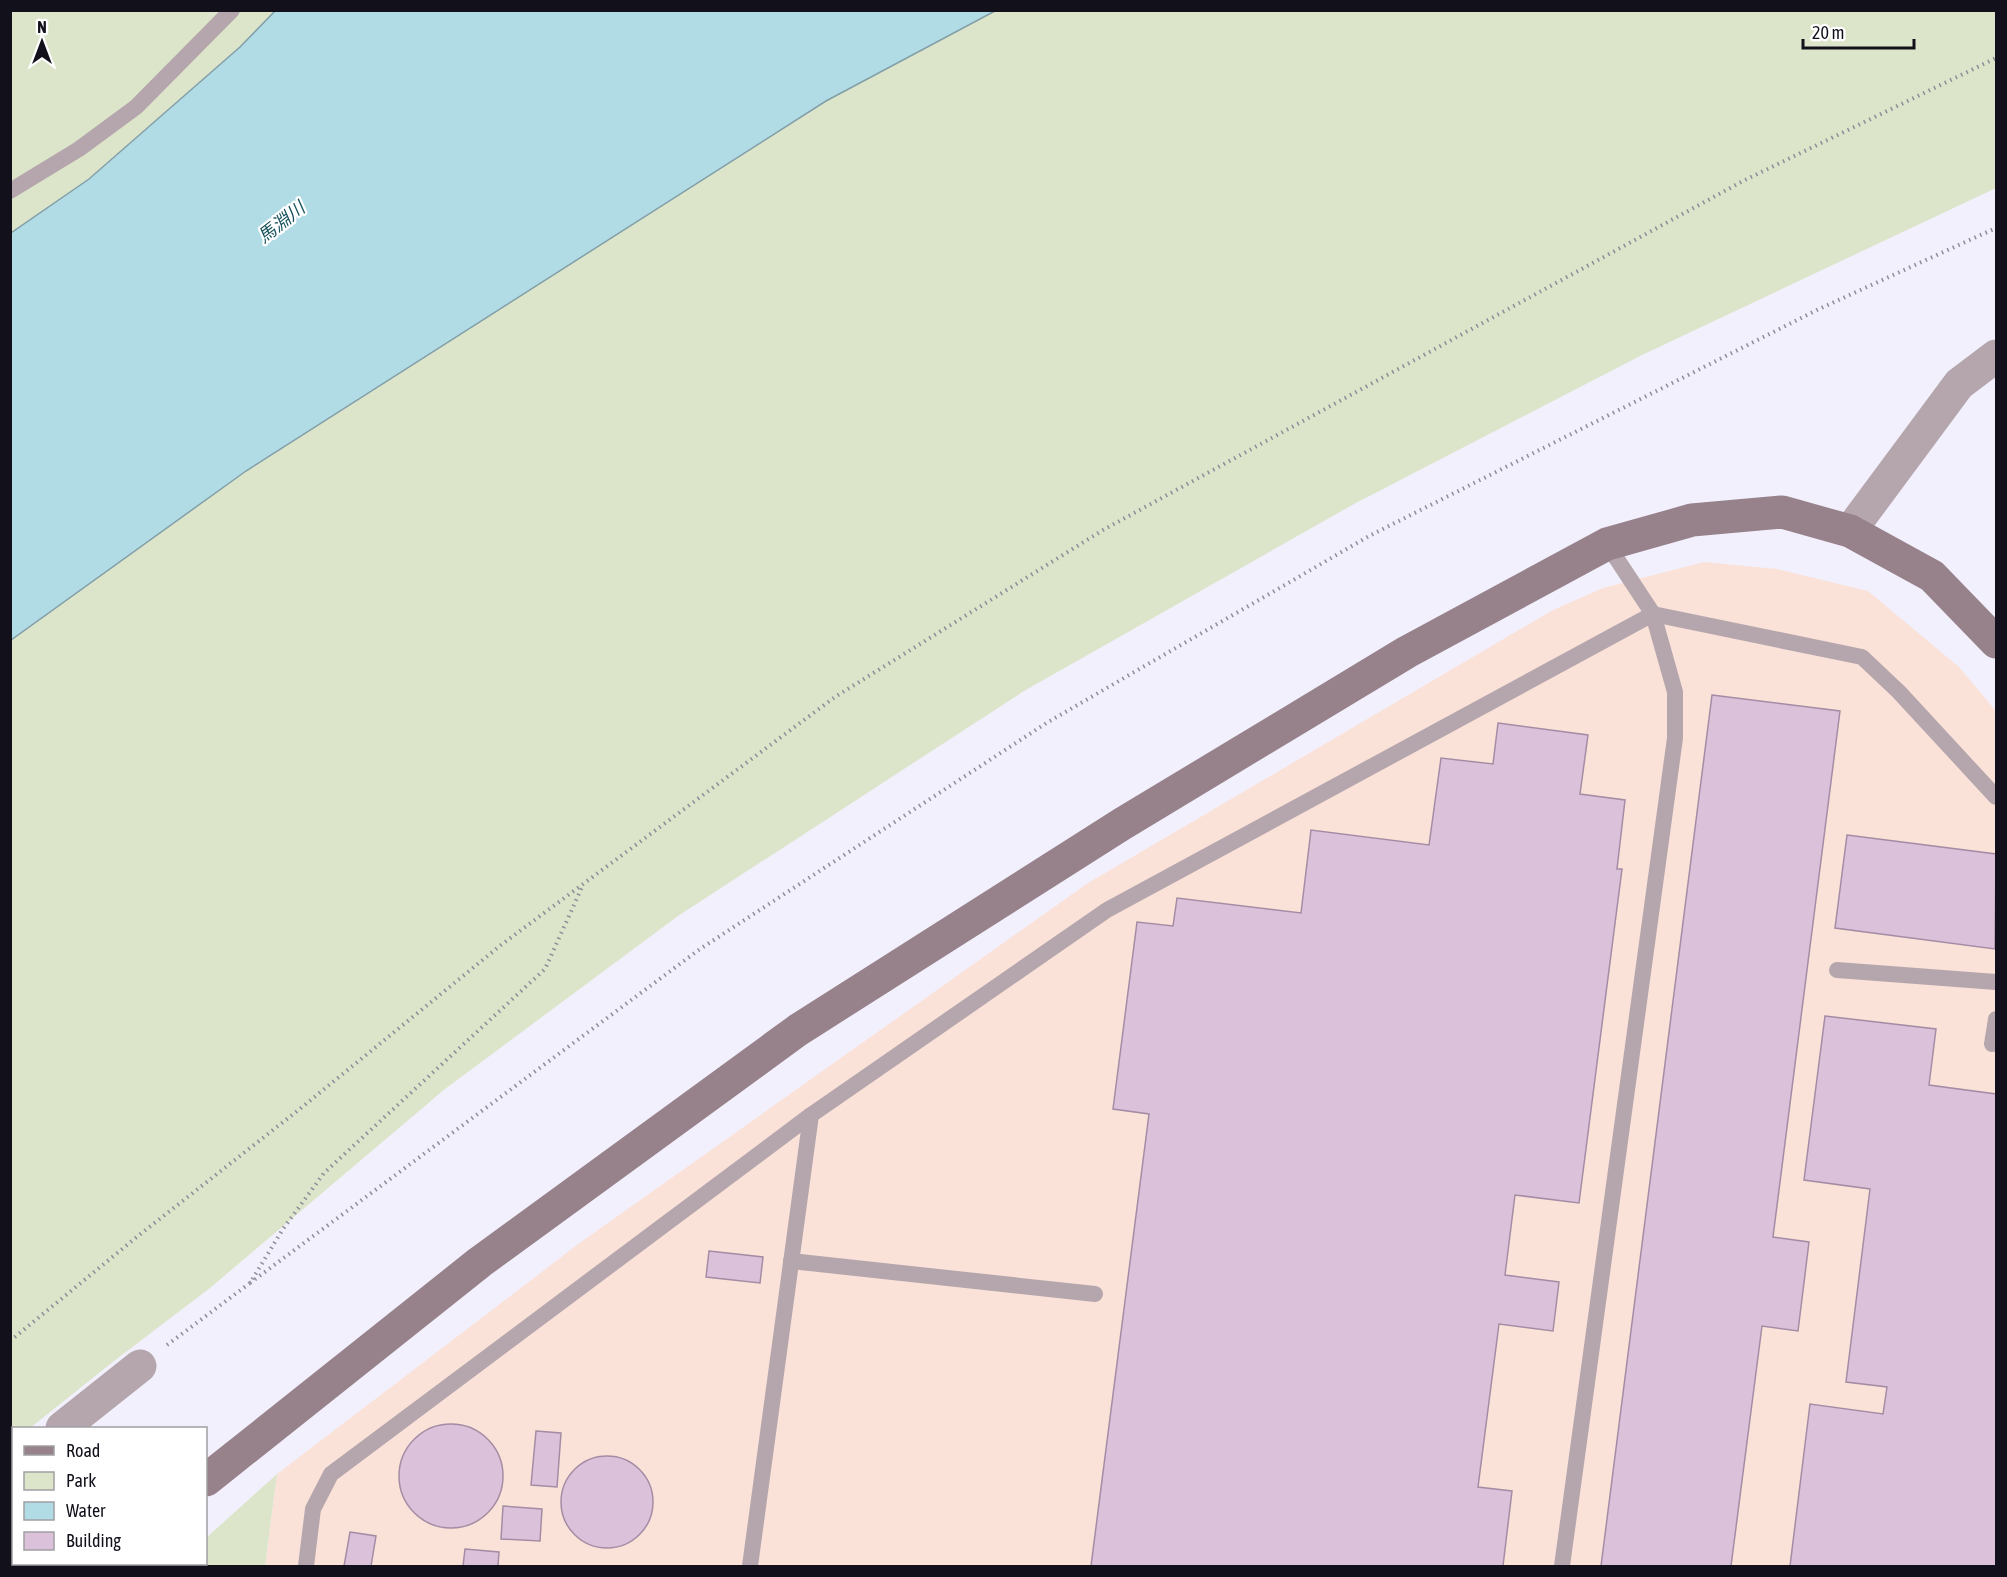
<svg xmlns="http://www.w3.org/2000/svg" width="2007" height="1577" font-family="'Asap Condensed','Noto Sans JP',sans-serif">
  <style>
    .industrial { fill: #fbe2d9 }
    .green { fill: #dce5ca }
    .water { fill: #b2dce5; stroke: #829fa8; stroke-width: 1.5 }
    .building { fill: #dcc1db; stroke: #a48da4; stroke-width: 1.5 }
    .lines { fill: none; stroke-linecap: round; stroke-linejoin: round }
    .path { stroke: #8f8d98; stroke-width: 4; stroke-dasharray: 1.5 4.5; stroke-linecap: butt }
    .lane { stroke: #b5a6ad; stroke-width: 16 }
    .street { stroke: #b5a6ad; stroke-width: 33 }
    .secondary { stroke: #97828b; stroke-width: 33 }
    .labels { text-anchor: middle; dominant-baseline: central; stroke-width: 4.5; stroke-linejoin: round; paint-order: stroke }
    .water-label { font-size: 18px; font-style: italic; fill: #17525c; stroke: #fff }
  </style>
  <rect width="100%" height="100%" fill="#f2f0fd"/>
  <!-- industrial -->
  <polygon class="industrial" points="1704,562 1777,569 1868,591 1959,667 1996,711 1996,1566 265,1566 277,1474 581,1242 1088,883 1553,610 1603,588"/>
  <!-- green -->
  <g class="green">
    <polygon points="11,11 276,11 240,47 89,179 11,233"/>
    <polygon points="995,11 1996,11 1996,188 1642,355 1354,504 1024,691 678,916 445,1089 210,1288 114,1361 30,1428 14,1428 13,1442 11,1445 11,640 246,471 826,101"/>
    <polygon points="277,1474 265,1566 174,1566 178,1564 206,1564 206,1538"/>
  </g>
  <!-- water -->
  <polygon class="water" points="276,10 995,10 995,11 826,101 246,471 11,640 11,233 89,179 240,47"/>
  <!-- building -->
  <g class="building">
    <polygon points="1712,695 1840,711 1773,1237 1809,1242 1798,1331 1762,1326 1731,1566 1601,1566"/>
    <polygon points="1498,723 1588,735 1580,794 1625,800 1617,869 1622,869 1579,1203 1515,1195 1505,1275 1559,1282 1553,1331 1499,1324 1478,1487 1512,1491 1503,1566 1091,1566 1149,1114 1113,1109 1137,922 1173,926 1177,898 1301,913 1311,830 1429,845 1441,758 1493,764"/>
    <polygon points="1847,835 1996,854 1995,949 1835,928"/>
    <polygon points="1825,1016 1936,1029 1929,1085 1996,1094 1996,1566 1790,1566 1810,1404 1883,1414 1887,1387 1846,1382 1870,1189 1804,1180"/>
    <polygon points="709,1251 763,1257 760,1283 706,1277"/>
    <circle cx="451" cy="1476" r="52"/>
    <polygon points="536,1431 561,1433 557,1487 531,1485"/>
    <circle cx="607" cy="1502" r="46"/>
    <polygon points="503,1506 542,1509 540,1541 501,1539"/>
    <polygon points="350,1532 376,1536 371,1566 344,1566"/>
    <polygon points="465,1549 499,1552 498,1566 463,1566"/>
  </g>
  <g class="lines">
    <!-- path -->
    <g class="path">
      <polyline points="250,1283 700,949 1048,722 1371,535 1819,309 1996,228"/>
      <polyline points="10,1341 138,1236 301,1108 501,945 835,697 1103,530 1743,181 1996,58"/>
      <polyline points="167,1345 250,1283 283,1229 324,1173 545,969 583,885"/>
    </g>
    <!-- lane -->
    <g class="lane">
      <polyline points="10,191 79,149 136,107 232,10"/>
      <polyline points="1837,970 1996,982"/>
      <polyline points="1992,1044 1996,1019"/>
      <polyline points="791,1261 1095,1294"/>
      <polyline points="306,1566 313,1509 331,1474 811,1115 1107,910 1653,614 1862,657 1899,692 1996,797"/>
      <polyline points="750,1566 811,1115"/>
      <polyline points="1562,1566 1675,738 1675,692 1653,614 1607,544"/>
    </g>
    <!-- street -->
    <g class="street">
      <polyline points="1850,531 1959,384 1996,356"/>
      <polyline points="62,1428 140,1366"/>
      <polyline points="10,1470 14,1467"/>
    </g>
    <!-- secondary -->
    <g class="secondary">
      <polyline points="206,1480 480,1262 798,1030 1122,824 1407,652 1607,544 1692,520 1782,512 1850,531 1932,576 1996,642"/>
      <polyline points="96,1566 100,1564"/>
    </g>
  </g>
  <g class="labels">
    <!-- water labels -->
    <g class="water-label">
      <text transform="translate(281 222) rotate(-38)">馬淵川</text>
    </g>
  </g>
  <!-- border -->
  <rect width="2007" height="1577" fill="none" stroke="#12101a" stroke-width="24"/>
  <!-- legend -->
  <rect x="12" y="1427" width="195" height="138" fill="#ffffff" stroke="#a09fa3" stroke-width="1.5"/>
  <rect x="24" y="1446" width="30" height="9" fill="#97828b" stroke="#a09fa3" stroke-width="1.5"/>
  <text x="66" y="1457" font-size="18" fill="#12101a">Road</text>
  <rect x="24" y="1472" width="30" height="18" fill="#dce5ca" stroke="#a09fa3" stroke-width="1.5"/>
  <text x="66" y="1487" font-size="18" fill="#12101a">Park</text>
  <rect x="24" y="1502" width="30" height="18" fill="#b2dce5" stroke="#a09fa3" stroke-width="1.5"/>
  <text x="66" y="1517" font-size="18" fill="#12101a">Water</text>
  <rect x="24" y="1532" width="30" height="18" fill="#dcc1db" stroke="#a09fa3" stroke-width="1.5"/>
  <text x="66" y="1547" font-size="18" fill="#12101a">Building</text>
  <!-- north arrow -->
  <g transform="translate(42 42)" stroke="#ffffff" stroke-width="4.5" paint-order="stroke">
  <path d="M0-4.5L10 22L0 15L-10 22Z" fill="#12101a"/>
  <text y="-9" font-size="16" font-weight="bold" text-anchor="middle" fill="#12101a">N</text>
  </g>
  <!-- scale -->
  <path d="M1803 39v9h111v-9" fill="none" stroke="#12101a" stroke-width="3"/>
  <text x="1812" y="39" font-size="18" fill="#12101a" stroke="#ffffff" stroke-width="4.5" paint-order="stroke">20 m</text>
</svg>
